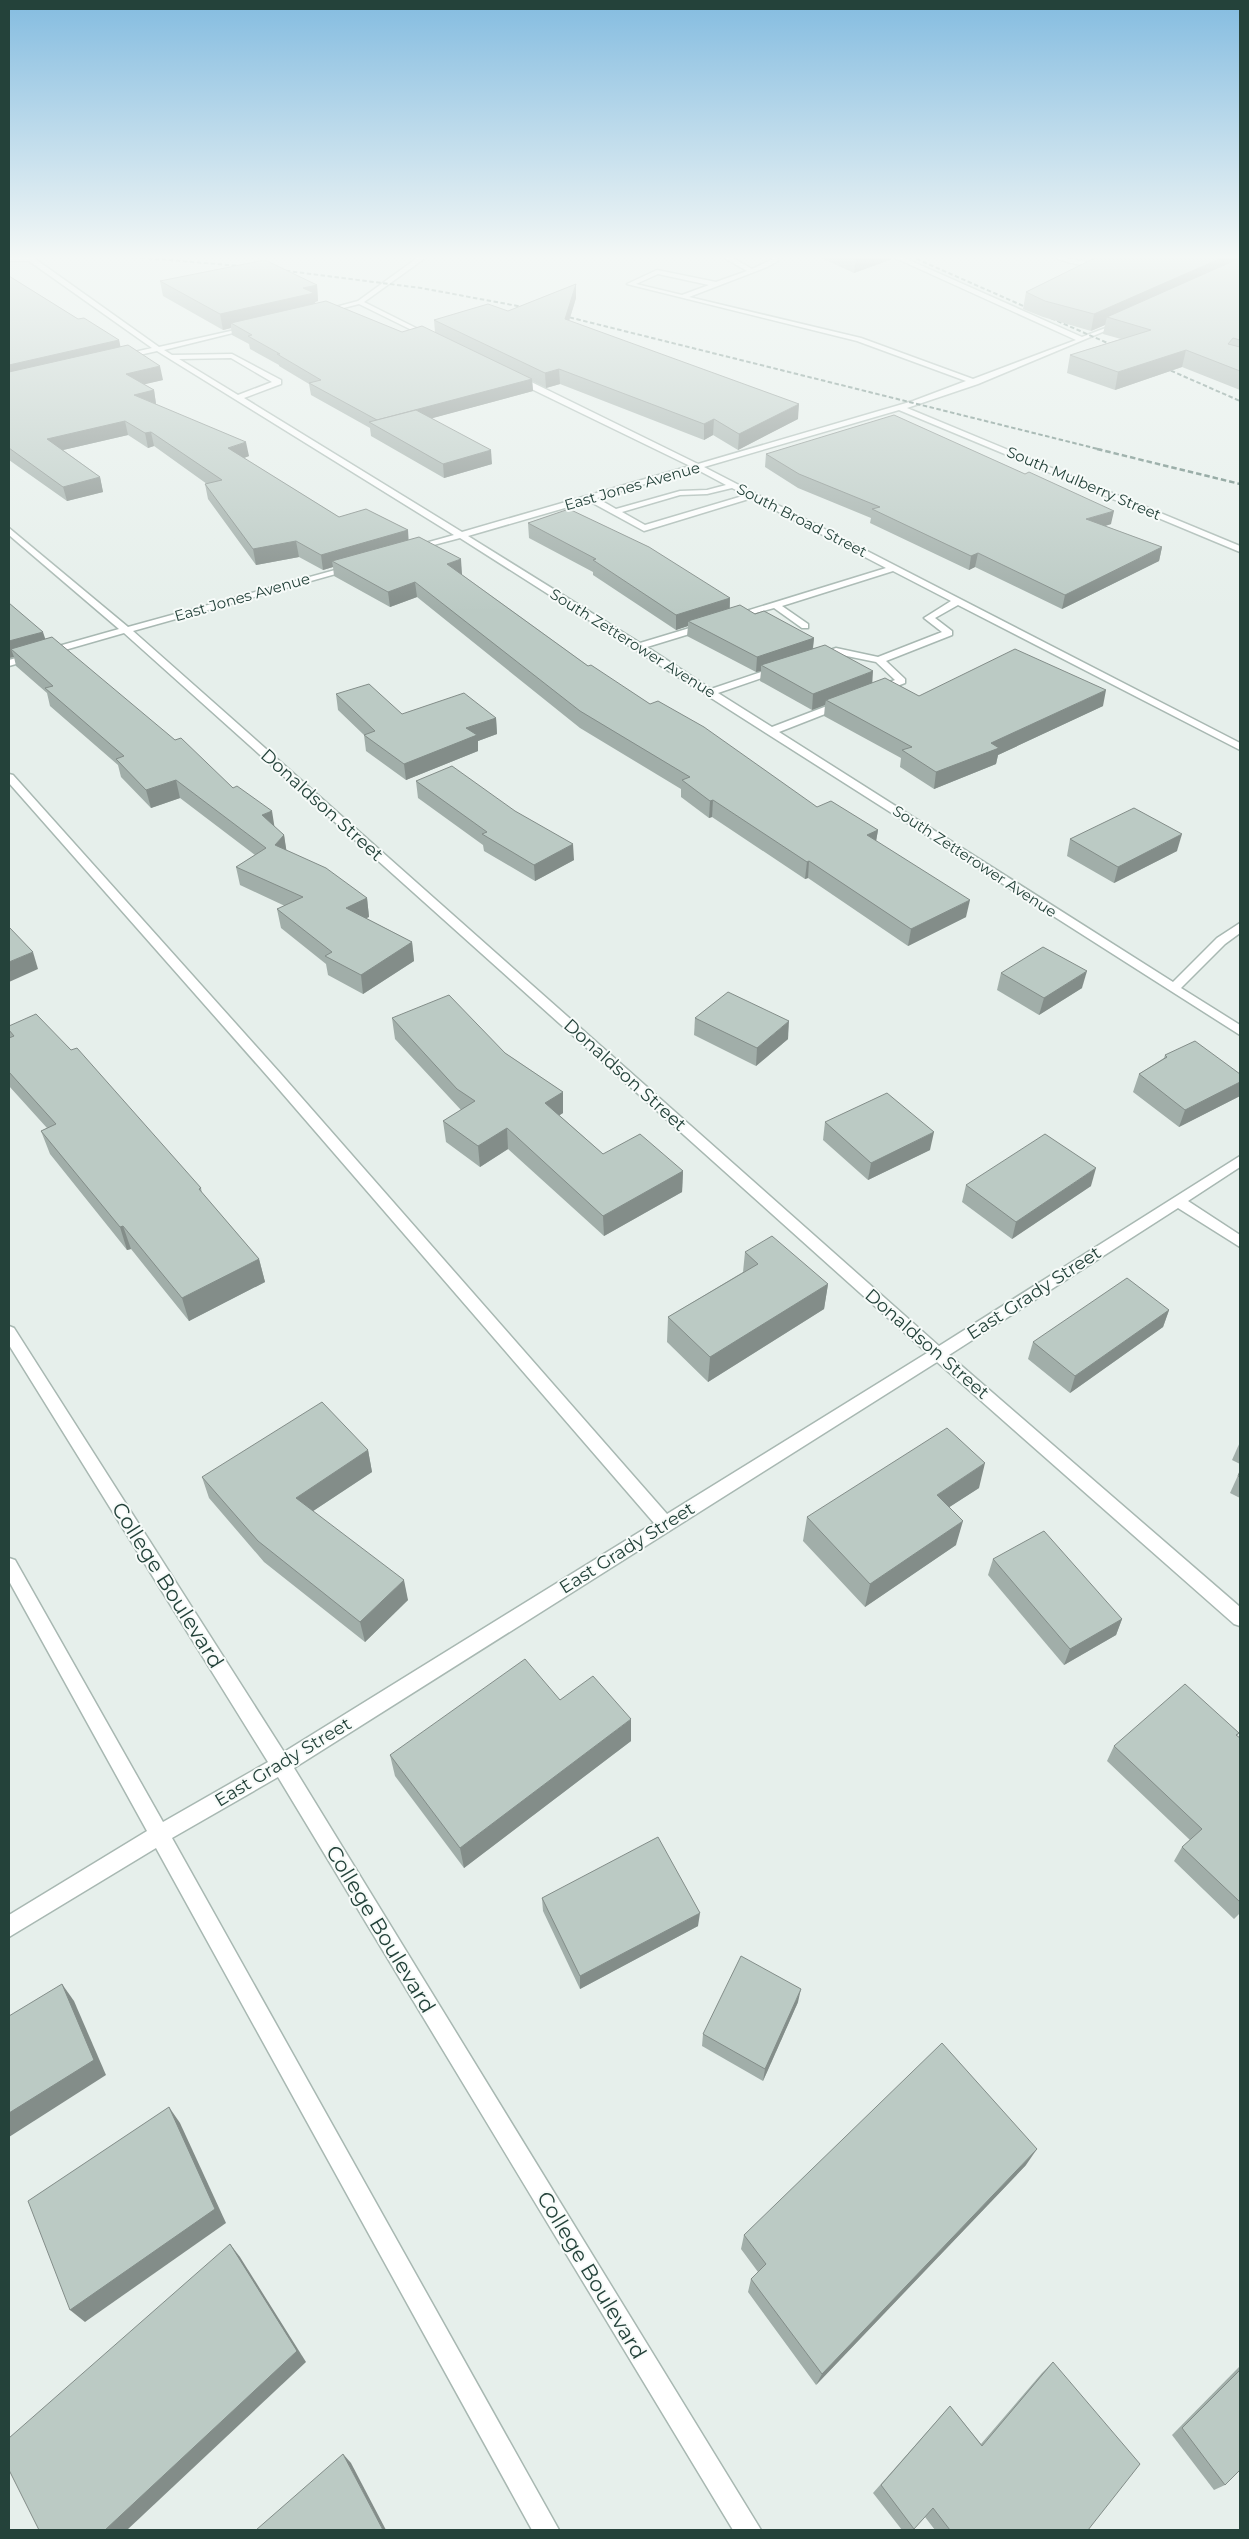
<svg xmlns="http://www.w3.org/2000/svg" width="1249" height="2539" font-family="Montserrat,sans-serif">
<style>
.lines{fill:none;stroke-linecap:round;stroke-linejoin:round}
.minor-casing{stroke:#a8b8b2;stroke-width:3}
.minor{fill:#fff;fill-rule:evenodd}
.rail-far1{stroke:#5f7d75;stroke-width:2;stroke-dasharray:4.5 2.5;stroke-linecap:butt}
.rail{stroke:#5f7d75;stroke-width:2.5;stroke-dasharray:5.5 3;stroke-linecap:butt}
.wall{fill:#a1aea9}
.shaded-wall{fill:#838d89}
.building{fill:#bbcac4;stroke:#838d89}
.labels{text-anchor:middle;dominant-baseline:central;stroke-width:4;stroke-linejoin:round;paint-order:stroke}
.far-street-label{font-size:15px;fill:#24423a;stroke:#f7fbf9}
.street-label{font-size:18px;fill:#24423a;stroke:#f7fbf9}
.near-street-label{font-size:21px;fill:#24423a;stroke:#f7fbf9}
</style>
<rect width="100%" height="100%" fill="#e6efeb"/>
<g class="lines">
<defs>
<g id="minor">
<path d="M31 256 159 347 253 326V328L164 350 172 355 232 354 281 380V384L244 398 462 532 690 466 511 379V375H517L698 464 913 401 966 381 857 341 627 284 657 270 716 282 747 271 721 256H729L752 269 773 259 771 256H777L778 261 767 267 689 297 861 338 973 379 1076 340 891 256H900L1082 337 1124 321V323L978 384 907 408 1240 546V552L899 410 704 467 1240 743V750L958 605 935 618 952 631V635L886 661 905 679V683L881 692H873V688L895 680 876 662 837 654 815 659V655L836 648 878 657 942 632 924 618 951 601 893 571 782 606 808 624V628H802L774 608 730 620V616L886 568 752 498 644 531 589 501 468 536 640 643 703 624H709V628L647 647 711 689 776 667H782V671L718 693 772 727 840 701H848V705L779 732 1173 982 1217 938 1240 923V933L1225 944 1181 988 1240 1025V1035L460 538 411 551V547L454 535 157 351 117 360V356L152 348 29 261H9V257ZM658 274 709 285 682 295 636 284ZM231 358 272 382 238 395 179 359ZM696 469 726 485 707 490 680 491 616 509 597 498ZM732 488 746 495 645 525 622 512 680 495 707 494Z"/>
<path d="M420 256H428L364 302 432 336V338H428L359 304 320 314 317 312 358 301Z"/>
<path d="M1052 256 1088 262 1124 256C1102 269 1074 267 1052 256Z"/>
<path d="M9 528 128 627 357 564V568L133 631 939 1346 1240 1156V1167L1188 1201 1240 1235V1247L1178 1208 949 1355 1240 1607V1626L1234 1624 937 1362 294 1768 761 2530H733L278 1777 172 1838 559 2530H532L156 1848 9 1937V1915L147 1831 9 1581V1558L15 1560 163 1822 268 1762 9 1345V1326L14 1328 284 1752 654 1523 270 1079 9 783V774L13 775 280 1073 667 1514 927 1353 124 633 9 666V660L119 629 9 535Z"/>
</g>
</defs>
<use href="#minor" class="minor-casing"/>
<use href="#minor" class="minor"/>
<g class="rail-far1">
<path d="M120 256 253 267"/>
<path d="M910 256 1121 349"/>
<path d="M272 269 421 288 534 309"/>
<path d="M556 314 1102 450"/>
<path d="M1158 365 1240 401"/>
</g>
<path class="rail" d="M1097 449 1240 484"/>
</g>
<g class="wall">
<path d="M817 256H893L892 259 854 273Z"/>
<path d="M1092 256H1240V390L1182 367 1115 390 1067 373 1070 355 1121 339 1103 334 1105 325 1091 331 1043 317 1023 309 1026 292 1097 258Z"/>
<path d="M9 276 78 319 119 340 120 347 163 380 144 384 154 390 156 404 249 456 244 458 339 517 408 530V540L462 574H461L588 666 817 807 878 830 876 841 966 917 908 946 808 878 805 879 712 817 709 818 681 797V789L580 728 417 597 390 607 334 576 333 567 323 570 299 557 256 565 208 499 205 484H207L154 446 148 448 128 435 63 450 100 477 103 492 67 501 9 460Z"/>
<path d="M160 281 317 285 318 301 315 302 316 304 402 332H435L434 320 508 311 576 284V298L569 321 798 419 738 450 713 435 704 440 560 384 546 388 532 381 533 391 432 418 492 464 444 478 371 436 370 428 311 395 309 384 279 366V365L250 349 249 344 232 335 231 328 223 330 163 296Z"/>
<path d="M766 454 1111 524 1105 526 1162 547 1159 561 1062 609 975 567 969 570 870 523 871 518 798 488 765 467Z"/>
<path d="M528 523 730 598V608L755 614 814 638 813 649 872 683 919 696 1103 706 998 755 996 764 934 789 900 767 901 758 824 716 825 705 812 710 760 681 761 671 756 672 687 636 688 626 676 630 593 575V572L529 538Z"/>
<path d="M9 603 45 639 274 827 284 835 286 850 367 898 369 917 366 918 412 942 414 961 363 994 328 975 326 964 281 928 277 909 285 906 240 885 236 867 255 855 180 798 151 808 121 777 118 765 50 706 47 693 16 666 14 657 9 658Z"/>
<path d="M336 694 402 714 496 718 497 734 478 741V751L406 780 366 751 364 735 338 710Z"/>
<path d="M416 781 574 860 535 881 484 851 483 845 418 798Z"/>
<path d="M1070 839 1177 851 1114 883 1067 856Z"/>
<path d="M1001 973 1082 988 1039 1015 997 990Z"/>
<path d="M392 1018 505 1053 563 1092V1113L559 1115 603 1154 683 1171 682 1192 604 1236 508 1149 480 1167 446 1142 443 1121 461 1110 395 1039Z"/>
<path d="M695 1018 788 1039 756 1066 694 1035Z"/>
<path d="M9 1026 201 1188 202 1193 259 1259 265 1282 189 1321 131 1249 127 1250 50 1154 41 1131 47 1128 9 1086V1038H10L9 1034Z"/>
<path d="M1165 1055 1240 1074V1096L1179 1127 1133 1092 1139 1074 1164 1058Z"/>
<path d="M825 1122 930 1150 868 1180 823 1140Z"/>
<path d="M966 1185 1091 1186 1012 1239 962 1202Z"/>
<path d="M745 1252 828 1284 824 1309 708 1382 667 1342 668 1317 743 1272Z"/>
<path d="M1169 1310 1163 1327 1070 1393 1028 1359 1033 1342Z"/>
<path d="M1240 1442V1464L1232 1460Z"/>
<path d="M368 1450 372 1472 313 1511 408 1600 365 1642 264 1562 209 1498 202 1477Z"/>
<path d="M1240 1471V1498L1230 1493Z"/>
<path d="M979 1488 949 1507 956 1545 865 1607 803 1541 807 1517Z"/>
<path d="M993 1559 1122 1619 1116 1635 1064 1665 988 1575Z"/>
<path d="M560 1700 631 1741 464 1868 395 1776 390 1755Z"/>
<path d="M1239 1733 1237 1736 1240 1738V1913L1234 1919 1174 1861 1182 1847 1190 1840 1107 1761 1114 1746Z"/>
<path d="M542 1898 698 1926 580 1989 543 1911Z"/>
<path d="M798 2002 763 2081 702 2046 703 2034Z"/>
<path d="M1026 2165 816 2385 748 2292 751 2279 758 2272 741 2249 744 2235Z"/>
<path d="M1053 2362 1088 2530H935L925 2517 913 2530H902L873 2493 950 2406 981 2444 1042 2373Z"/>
<path d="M1240 2366V2470L1225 2485 1214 2490 1172 2435Z"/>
</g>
<g class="shaded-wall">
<path d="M857 256H893L892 259 854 273 856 257Z"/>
<path d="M1226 256H1240V264L1107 317 1105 325 1091 331 1094 314Z"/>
<path d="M576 284V298L565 334V319Z"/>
<path d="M317 285 318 301 315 302 316 309 231 323V328L223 330 220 314 303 288Z"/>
<path d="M119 340 122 353 9 379V365Z"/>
<path d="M1186 350 1182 367 1115 390 1118 372Z"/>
<path d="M160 366 163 380 129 388 126 374Z"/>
<path d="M559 369 560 384 546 388 545 373Z"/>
<path d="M532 379 533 391 385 431 377 420Z"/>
<path d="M154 390 156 404 134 395Z"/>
<path d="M799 404 798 419 738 450 739 434Z"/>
<path d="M714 419 713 435 704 440V424Z"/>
<path d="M125 421 128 435 50 453 47 439Z"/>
<path d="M151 432 154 446 148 448 145 433Z"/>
<path d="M246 442 249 456 231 463 228 448Z"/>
<path d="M491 450 492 464 444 478 443 464Z"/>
<path d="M100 477 103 492 67 501 63 487Z"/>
<path d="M1114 511 1111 524 1084 533 1086 519Z"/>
<path d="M408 530 409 546 332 561 333 567 323 570 321 555Z"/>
<path d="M296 541 299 557 256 565 253 549Z"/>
<path d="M1162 547 1159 561 1062 609 1065 595Z"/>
<path d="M978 553 975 567 969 570 971 556Z"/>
<path d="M461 559 462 574 448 579 447 564Z"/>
<path d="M415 582 417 597 390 607 388 592Z"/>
<path d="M730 598 729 614 688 621V626L676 630V615Z"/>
<path d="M43 632 48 647 11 649 14 657 9 658V641Z"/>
<path d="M814 638 812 654 761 665V671L756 672 757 657Z"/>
<path d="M873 671 872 687 826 700 825 705 812 710 813 694Z"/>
<path d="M1106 690 1103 706 998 755 996 764 934 789 936 772 991 743Z"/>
<path d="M496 718 497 734 478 741V751L406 780 404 764 466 728Z"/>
<path d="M176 780 180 798 151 808 146 790Z"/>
<path d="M713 800 712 817 709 818 710 801Z"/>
<path d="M272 811 275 830 262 815Z"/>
<path d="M878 830 875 847 867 835Z"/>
<path d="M1182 834 1177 851 1114 883 1118 867Z"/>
<path d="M284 835 287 854 275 845Z"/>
<path d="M573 844 574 860 535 881 534 865Z"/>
<path d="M809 861 808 878 805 879 807 862Z"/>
<path d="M367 898 369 917 348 926 346 908Z"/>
<path d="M970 900 966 917 908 946 911 929Z"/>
<path d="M412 942 414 961 363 994 361 975Z"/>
<path d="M33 952 38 969 9 982V962Z"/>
<path d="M1087 971 1082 988 1039 1015 1044 998Z"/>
<path d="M789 1021 788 1039 756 1066 757 1048Z"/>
<path d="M1240 1082V1096L1179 1127 1185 1110Z"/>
<path d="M563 1092V1113L546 1124 545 1103Z"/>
<path d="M507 1128 508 1149 480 1167 478 1146Z"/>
<path d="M934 1132 930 1150 868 1180 871 1163Z"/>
<path d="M1096 1168 1091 1186 1012 1239 1016 1222Z"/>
<path d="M683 1171 682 1192 604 1236 603 1216Z"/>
<path d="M123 1226 131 1249 127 1250 120 1227Z"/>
<path d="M259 1259 265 1282 189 1321 182 1298Z"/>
<path d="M828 1284 824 1309 708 1382 710 1357Z"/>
<path d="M1169 1310 1163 1327 1070 1393 1075 1376Z"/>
<path d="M368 1450 372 1472 301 1519 296 1498Z"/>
<path d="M985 1463 979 1488 931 1519 937 1495Z"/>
<path d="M963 1521 956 1545 865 1607 870 1584Z"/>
<path d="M404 1580 408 1600 365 1642 360 1622Z"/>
<path d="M1122 1619 1116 1635 1064 1665 1070 1649Z"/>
<path d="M631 1719V1741L464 1868 460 1848Z"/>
<path d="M700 1913 698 1926 580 1989V1976Z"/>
<path d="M62 1984 74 2001 106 2075 9 2137V2113Z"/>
<path d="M801 1989 798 2002 763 2081 765 2069Z"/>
<path d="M169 2107 180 2123 226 2223 85 2322 70 2310Z"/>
<path d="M1037 2149 1026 2165 816 2385 822 2374Z"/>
<path d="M230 2244 240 2257 306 2362 127 2530H105Z"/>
<path d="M343 2454 351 2463 386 2530H383Z"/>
</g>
<g class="building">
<path d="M1099 256H1226L1094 314 1045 301 1026 292Z"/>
<path d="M1240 258V340L1233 338 1228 344 1240 347V371L1186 350 1118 372 1070 355 1151 330 1107 317Z"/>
<path d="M265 260 317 285 303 288 314 293 220 314 160 281Z"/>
<path d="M9 276 78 319 84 318 119 340 9 365Z"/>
<path d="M576 284 565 319 799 404 739 434 714 419 704 424 559 369 545 373 434 320 488 304 508 311Z"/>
<path d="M326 301 402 332 422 326 532 379 377 420 309 383 321 380 277 354H280L248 336 252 335 231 323Z"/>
<path d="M128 345 160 366 126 374 154 390 134 395 246 442 228 448 339 517 366 509 408 530 321 555 296 541 253 549 205 484 222 480 151 432 145 433 125 421 47 439 100 477 63 487 9 448V372Z"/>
<path d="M416 410 491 450 443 464 369 422Z"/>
<path d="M894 415 1025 474 1029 472 1114 511 1086 519 1162 547 1065 595 978 553 971 556 872 509 880 507 799 474 766 454Z"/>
<path d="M569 509 649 547 730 598 676 615 593 560 596 559 528 523Z"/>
<path d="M419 537 461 559 447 564 588 666 591 665 650 704 658 701 704 727 817 807 831 801 878 830 867 835 970 900 911 929 809 861 807 862 713 800 710 801 682 780 690 777 580 711 415 582 388 592 332 561Z"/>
<path d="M9 603 43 632 9 641Z"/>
<path d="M740 605 755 614 764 611 814 638 757 657 688 621Z"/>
<path d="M52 637 175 740 181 738 233 788 237 786 272 811 262 815 284 835 275 845 326 868 367 898 346 908 412 942 361 975 325 956 332 952 277 909 303 897 236 867 266 848 176 780 146 790 116 759 124 756 45 688 53 686 11 649Z"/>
<path d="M825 645 873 671 813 694 761 665Z"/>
<path d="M1015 649 1106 690 991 743 999 748 936 772 902 750 912 747 826 700 885 678 919 696Z"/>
<path d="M369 684 402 714 464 693 496 718 466 728 477 735 404 764 364 735 375 731 336 694Z"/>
<path d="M452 766 515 811 573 844 534 865 482 834 487 832 416 781Z"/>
<path d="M1134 808 1182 834 1118 867 1070 839Z"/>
<path d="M9 927 33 952 9 962Z"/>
<path d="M1043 947 1087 971 1044 998 1001 973Z"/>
<path d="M728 992 789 1021 757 1048 695 1018Z"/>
<path d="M449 995 505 1053 563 1092 545 1103 603 1154 640 1134 683 1171 603 1216 507 1128 478 1146 443 1121 475 1101 457 1089 392 1018Z"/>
<path d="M36 1014 71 1050 77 1048 201 1188 199 1189 259 1259 182 1298 123 1226 120 1227 41 1131 56 1124 9 1072V1038L14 1036 9 1030V1026Z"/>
<path d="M1195 1041 1240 1074V1082L1185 1110 1139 1074 1167 1057 1165 1055Z"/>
<path d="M887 1093 934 1132 871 1163 825 1122Z"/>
<path d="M1045 1134 1096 1168 1016 1222 966 1185Z"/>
<path d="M772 1236 828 1284 710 1357 668 1317 758 1264 745 1252Z"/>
<path d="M1127 1278 1169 1310 1075 1376 1033 1342Z"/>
<path d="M322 1402 368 1450 296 1498 404 1580 360 1622 258 1541 202 1477Z"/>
<path d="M947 1428 985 1463 937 1495 963 1521 870 1584 807 1517Z"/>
<path d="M1240 1471V1478L1238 1476Z"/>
<path d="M1044 1531 1122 1619 1070 1649 993 1559Z"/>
<path d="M525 1659 560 1700 593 1676 631 1719 460 1848 390 1755Z"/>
<path d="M1185 1684 1239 1733 1236 1735 1240 1738V1902L1182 1847 1202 1829 1114 1746Z"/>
<path d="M658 1837 700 1913 580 1976 542 1898Z"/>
<path d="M741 1956 801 1989 765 2069 703 2034Z"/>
<path d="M62 1984 94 2060 9 2113V2016Z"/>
<path d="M942 2043 1037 2149 822 2374 751 2279 766 2264 744 2235Z"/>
<path d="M169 2107 215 2209 70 2310 28 2201Z"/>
<path d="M230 2244 297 2351 105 2530H39L9 2470V2438Z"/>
<path d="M1053 2362 1140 2464 1088 2530H950L933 2508 914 2529 881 2485 950 2406 982 2446Z"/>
<path d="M1240 2370V2470L1225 2485 1182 2428Z"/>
<path d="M343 2454 383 2530H256Z"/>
</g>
<linearGradient id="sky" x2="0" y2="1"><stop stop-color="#84bce0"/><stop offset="0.42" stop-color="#f4f8f6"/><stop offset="1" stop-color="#f4f8f6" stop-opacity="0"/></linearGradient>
<rect width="1249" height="612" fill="url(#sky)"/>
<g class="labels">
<g class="far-street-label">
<text transform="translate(1084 483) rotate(23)">South Mulberry Street</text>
<text transform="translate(632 486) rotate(-16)">East Jones Avenue</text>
<text transform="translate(802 520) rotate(27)">South Broad Street</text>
<text transform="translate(242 597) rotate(-16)">East Jones Avenue</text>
<text transform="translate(633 643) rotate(32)">South Zetterower Avenue</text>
<text transform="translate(975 861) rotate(33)">South Zetterower Avenue</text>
</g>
<g class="street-label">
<text transform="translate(322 805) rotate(42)">Donaldson Street</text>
<text transform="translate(625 1075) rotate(42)">Donaldson Street</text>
<text transform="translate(1034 1293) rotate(-33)">East Grady Street</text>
<text transform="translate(927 1344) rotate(41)">Donaldson Street</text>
<text transform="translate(627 1548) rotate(-32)">East Grady Street</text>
<text transform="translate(283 1762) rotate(-31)">East Grady Street</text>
</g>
<g class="near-street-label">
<text transform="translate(168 1585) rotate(58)">College Boulevard</text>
<text transform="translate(381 1929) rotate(59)">College Boulevard</text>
<text transform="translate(592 2275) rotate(59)">College Boulevard</text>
</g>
</g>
<rect width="1249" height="2539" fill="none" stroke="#24423a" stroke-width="20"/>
</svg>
